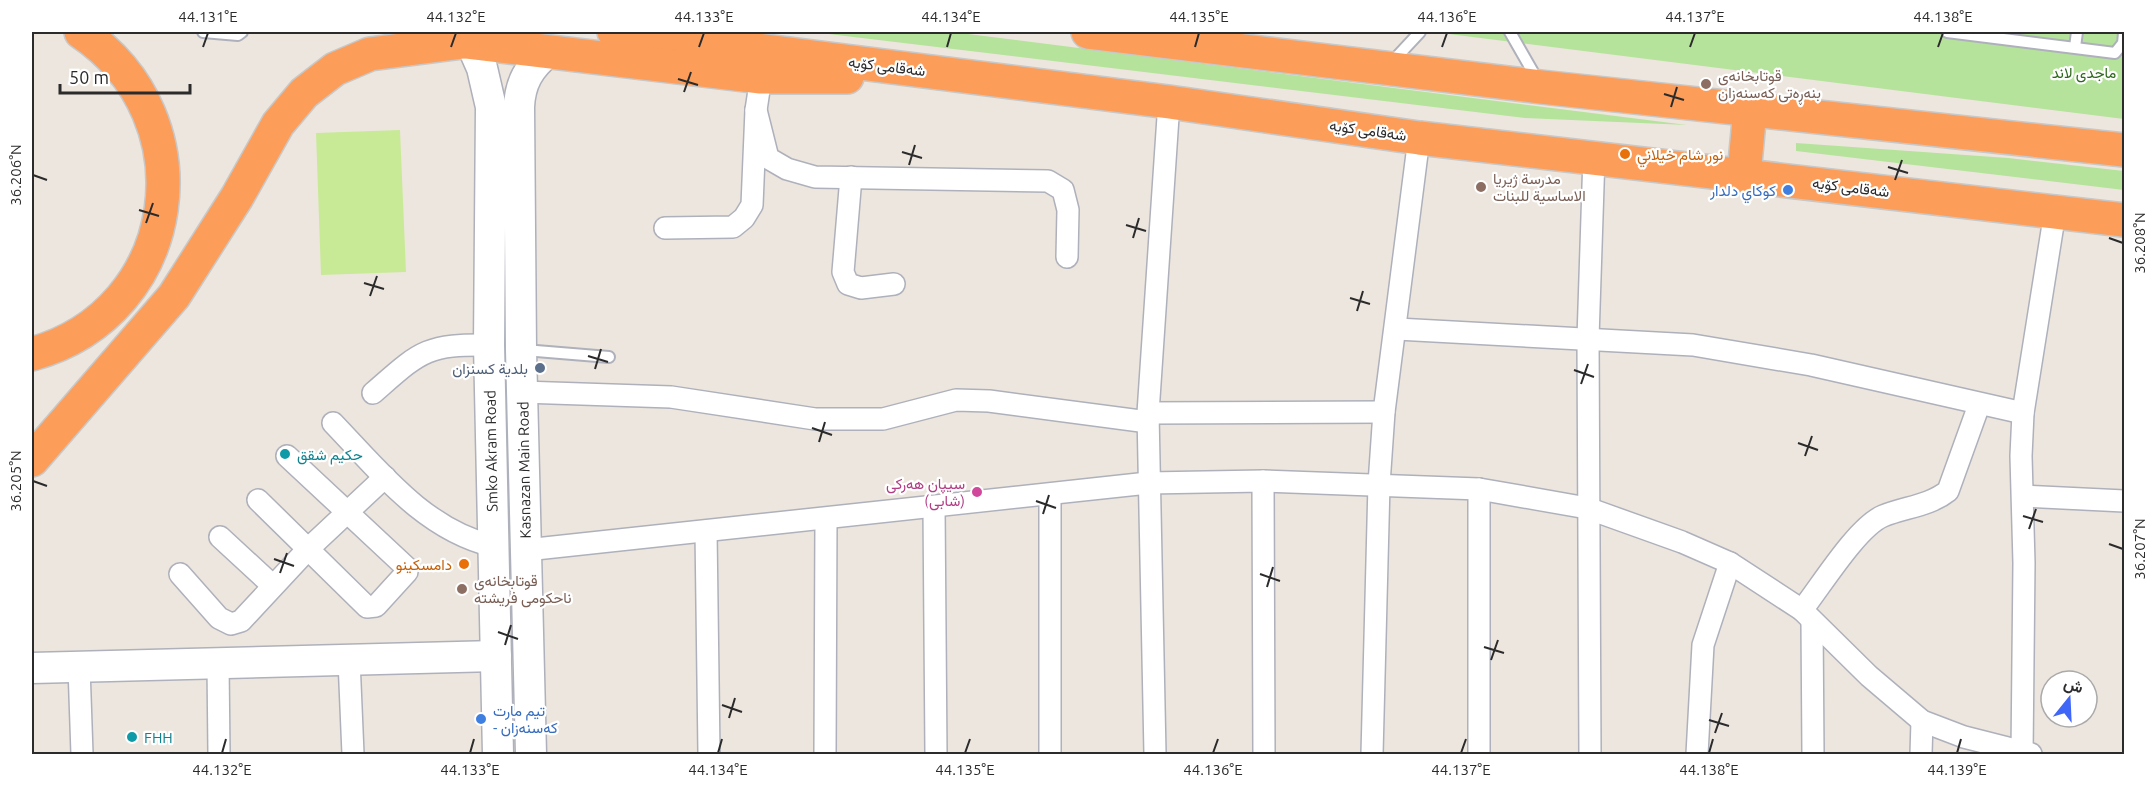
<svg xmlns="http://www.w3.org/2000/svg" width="2156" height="786" font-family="Ubuntu,Vazirmatn,sans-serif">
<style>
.park{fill:#b5e39b}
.pitch{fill:#c8ea97}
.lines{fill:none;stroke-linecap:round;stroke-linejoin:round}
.lane-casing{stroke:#aeb1bb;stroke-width:14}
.street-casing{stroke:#aeb1bb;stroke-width:24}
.secondary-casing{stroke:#aeb1bb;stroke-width:33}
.highway-casing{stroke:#c8c8c8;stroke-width:36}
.lane{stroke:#fff;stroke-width:10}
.street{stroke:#fff;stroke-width:21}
.secondary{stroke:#fff;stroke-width:30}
.highway{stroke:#fc9d5a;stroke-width:33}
.ticks{fill:none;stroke:#2b2b2b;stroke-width:2}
.education-dot{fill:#8d6e63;stroke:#fff;stroke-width:2}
.food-dot{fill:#e8710a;stroke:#fff;stroke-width:2}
.shop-dot{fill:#3f7fe0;stroke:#fff;stroke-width:2}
.service-dot{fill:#5c6f8a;stroke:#fff;stroke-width:2}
.culture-dot{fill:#0f9aa8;stroke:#fff;stroke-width:2}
.hotel-dot{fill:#d1479c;stroke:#fff;stroke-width:2}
.labels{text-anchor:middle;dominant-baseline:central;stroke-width:4.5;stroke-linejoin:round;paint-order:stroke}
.street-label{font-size:15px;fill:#2b2b2b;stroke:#fff}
.park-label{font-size:15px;fill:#2d681b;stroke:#fff}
.education-label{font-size:15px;fill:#785e54;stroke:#fff;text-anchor:start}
.food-label{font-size:15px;fill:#c56008;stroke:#fff;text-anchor:start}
.shop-label{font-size:15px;fill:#366cbe;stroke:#fff;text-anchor:end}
.service-label{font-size:15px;fill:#4e5e75;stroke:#fff;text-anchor:end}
.culture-label{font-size:15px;fill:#0d838f;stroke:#fff;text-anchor:start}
.hotel-label{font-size:15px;fill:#b23c85;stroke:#fff;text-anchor:end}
.neatline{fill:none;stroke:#2b2b2b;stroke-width:2}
.ticks-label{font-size:15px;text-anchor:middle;fill:#2b2b2b}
</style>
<rect width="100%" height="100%" fill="#ede6de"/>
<g class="park">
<path d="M812 32H952L1687 125 1525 118Z"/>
<path d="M1433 32H2124V119Z"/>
<path d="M1796 143 2008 158 2124 171V190L1796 151Z"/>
</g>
<path class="pitch" d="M400 130 406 272 321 275 316 133Z"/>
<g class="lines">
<defs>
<g id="lane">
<path d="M203 32 238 35 242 32"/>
<path d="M1510 32 1538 81"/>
<path d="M1947 32 2115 53 2123 43 2124 33"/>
<path d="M2075 47 2077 32"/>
<path d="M1392 62 1420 32"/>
<path d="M524 350 609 357"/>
</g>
<g id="street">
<path d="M756 110 768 158 787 169 815 177 1048 181 1063 190 1068 210 1067 257"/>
<path d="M851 177 843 272 848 284 861 288 894 284"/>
<path d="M665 228 733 227 744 218 752 205 756 110 761 77"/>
<path d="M1397 329 1693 345 1811 365 2023 413"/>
<path d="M522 392 671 397 815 419H883L956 400 989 401 1148 422"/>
<path d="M373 393C420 352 425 344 489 345"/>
<path d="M1148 413 1384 412"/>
<path d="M333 423C380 472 425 530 493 546"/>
<path d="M1263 481 1264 754"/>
<path d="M1479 489V754"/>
<path d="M2023 496 2124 501"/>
<path d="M258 500 367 607 376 606 407 572V568L287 456"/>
<path d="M934 508 936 754"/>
<path d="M706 531 709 754"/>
<path d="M220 537 272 585"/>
<path d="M526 550 1148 483 1263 481 1479 489 1587 508 1682 542 1730 563 1802 610 1869 676 1922 721 1964 737 2031 754"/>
<path d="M180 574 219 618 231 624 241 621 308 549 385 477"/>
<path d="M1802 610C1821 586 1857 527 1883 516 1905 507 1929 506 1948 491L1979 405"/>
<path d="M1812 621 1813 754"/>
<path d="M349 660 353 754"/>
<path d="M218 664 219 754"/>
<path d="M79 667 82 754"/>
<path d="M825 754 826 519"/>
<path d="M1050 754V495"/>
<path d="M1155 754 1148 413 1169 102"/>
<path d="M1372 754 1379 484 1384 412 1419 138"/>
<path d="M1590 754 1588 338 1594 156"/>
<path d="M1697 754 1703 645 1730 563"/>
<path d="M1921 754 1922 721"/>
<path d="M2022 754 2024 563 2021 456 2023 413 2055 212"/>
</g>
<g id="secondary">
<path d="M471 43 482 68 491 107 489 345 498 754"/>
<path d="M32 668 496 656"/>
<path d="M531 754 521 350 519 107C520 83 529 67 548 52"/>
</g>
<g id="highway">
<path d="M614 32 1169 102 1419 138 2124 220"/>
<path d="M1088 32 1541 87 2124 150"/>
<path d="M442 39 761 77H847"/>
<path d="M1744 174 1750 110"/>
<path d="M32 354C183 312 209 118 81 32"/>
<path d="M32 460 174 296 237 197 278 124 304 93 335 69 370 54 463 42"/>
</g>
</defs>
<use href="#lane" class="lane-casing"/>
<use href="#street" class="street-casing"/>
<use href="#secondary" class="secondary-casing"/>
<use href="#highway" class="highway-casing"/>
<use href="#lane" class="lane"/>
<use href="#street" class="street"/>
<use href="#secondary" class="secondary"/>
<use href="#highway" class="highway"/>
</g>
<path class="ticks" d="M203 47 208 33M451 47 456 33M699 47 704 33M947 47 951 33M1195 47 1199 33M1442 47 1447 33M1690 47 1695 33M1938 47 1943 33M678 79 698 85M684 92 691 72M1664 94 1684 100M1671 107 1677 87M902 152 922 158M909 165 915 145M1888 167 1908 173M33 175 47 180M1895 180 1902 160M139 210 159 216M146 223 153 203M1126 225 1146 231M1133 238 1139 218M2109 238 2123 243M364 283 384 289M370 296 377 276M1350 298 1370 304M1357 311 1363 291M588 356 608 362M595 369 601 349M1574 370 1594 377M1581 384 1588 364M812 428 832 435M819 442 825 422M1798 443 1818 450M1805 456 1812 436M33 481 47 486M1036 501 1056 508M1043 514 1049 495M2023 516 2043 522M2029 529 2036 509M2109 544 2123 549M274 559 294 566M280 573 287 553M1260 574 1280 581M1267 587 1273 567M498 632 518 639M505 645 511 625M1484 647 1504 653M1491 660 1498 640M722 705 742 712M729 718 735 698M1709 720 1729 726M1715 733 1722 713M222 753 226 739M470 753 474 739M718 753 722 739M965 753 970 739M1213 753 1218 739M1461 753 1466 739M1709 753 1713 739M1957 753 1961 739"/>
<g class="education-dot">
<circle cx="1706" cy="84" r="6"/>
<circle cx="1481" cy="187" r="6"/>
<circle cx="462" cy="589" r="6"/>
</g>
<g class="food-dot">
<circle cx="1625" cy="154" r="6"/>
<circle cx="464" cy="564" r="6"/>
</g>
<g class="shop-dot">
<circle cx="1788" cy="190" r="6"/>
<circle cx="481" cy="719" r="6"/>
</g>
<circle class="service-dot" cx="540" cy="368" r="6"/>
<g class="culture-dot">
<circle cx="285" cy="454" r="6"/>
<circle cx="132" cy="737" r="6"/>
</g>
<circle class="hotel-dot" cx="977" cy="492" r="6"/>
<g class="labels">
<g class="street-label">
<text transform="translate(887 66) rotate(7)">شەقامی کۆیە</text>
<text transform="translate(1368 130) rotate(8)">شەقامی کۆیە</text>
<text transform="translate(1851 187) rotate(7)">شەقامی کۆیە</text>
<text transform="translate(491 451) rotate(-91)">Smko Akram Road</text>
<text transform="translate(524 470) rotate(-91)">Kasnazan Main Road</text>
</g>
<g class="park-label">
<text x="2084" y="72">ماجدی لاند</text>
</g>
<g class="education-label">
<text x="1718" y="75">قوتابخانەی<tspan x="1718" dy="17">بنەڕەتی کەسنەزان</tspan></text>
<text x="1493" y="178">مدرسة ژيريا<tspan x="1493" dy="17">الاساسية للبنات</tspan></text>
<text x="474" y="580">قوتابخانەی<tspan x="474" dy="17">ناحکومی فریشتە</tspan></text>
</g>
<g class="food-label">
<text x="1637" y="154">نور شام خيلاني</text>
<text x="452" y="564" text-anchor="end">دامسكينو</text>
</g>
<g class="shop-label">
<text x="1776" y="190">كوكاي دلدار</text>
<text x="493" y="710" text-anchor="start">تیم مارت<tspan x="493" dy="17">- کەسنەزان</tspan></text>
</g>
<g class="service-label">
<text x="528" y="368">بلدية كسنزان</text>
</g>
<g class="culture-label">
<text x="297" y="454">حكيم شقق</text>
<text x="144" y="737">FHH</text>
</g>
<g class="hotel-label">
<text x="965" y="483">سیپان هەرکی<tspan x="965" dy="17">(شابی)</tspan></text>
</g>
</g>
<rect width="2156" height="786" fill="none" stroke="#ffffff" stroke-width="66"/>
<g transform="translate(2069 699) rotate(18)"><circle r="28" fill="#ffffff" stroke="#aaaaaa" stroke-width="1.5"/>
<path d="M0-4.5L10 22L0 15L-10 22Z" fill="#4066f7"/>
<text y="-9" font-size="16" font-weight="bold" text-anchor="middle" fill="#2b2b2b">ش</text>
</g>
<path d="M60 84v9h130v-9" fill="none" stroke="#2b2b2b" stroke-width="3"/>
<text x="69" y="84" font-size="18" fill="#2b2b2b" stroke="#ffffff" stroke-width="4.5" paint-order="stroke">50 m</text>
<rect x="33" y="33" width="2090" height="720" class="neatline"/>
<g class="ticks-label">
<text x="208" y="22">44.131°E</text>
<text x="456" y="22">44.132°E</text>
<text x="704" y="22">44.133°E</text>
<text x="951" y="22">44.134°E</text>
<text x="1199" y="22">44.135°E</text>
<text x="1447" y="22">44.136°E</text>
<text x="1695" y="22">44.137°E</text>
<text x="1943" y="22">44.138°E</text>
<text transform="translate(16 175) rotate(-90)" y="5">36.206°N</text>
<text transform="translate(2140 243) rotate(-90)" y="5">36.208°N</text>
<text transform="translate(16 481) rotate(-90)" y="5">36.205°N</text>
<text transform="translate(2140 549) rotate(-90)" y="5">36.207°N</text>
<text x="222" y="775">44.132°E</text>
<text x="470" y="775">44.133°E</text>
<text x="718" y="775">44.134°E</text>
<text x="965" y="775">44.135°E</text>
<text x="1213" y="775">44.136°E</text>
<text x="1461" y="775">44.137°E</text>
<text x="1709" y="775">44.138°E</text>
<text x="1957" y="775">44.139°E</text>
</g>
</svg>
